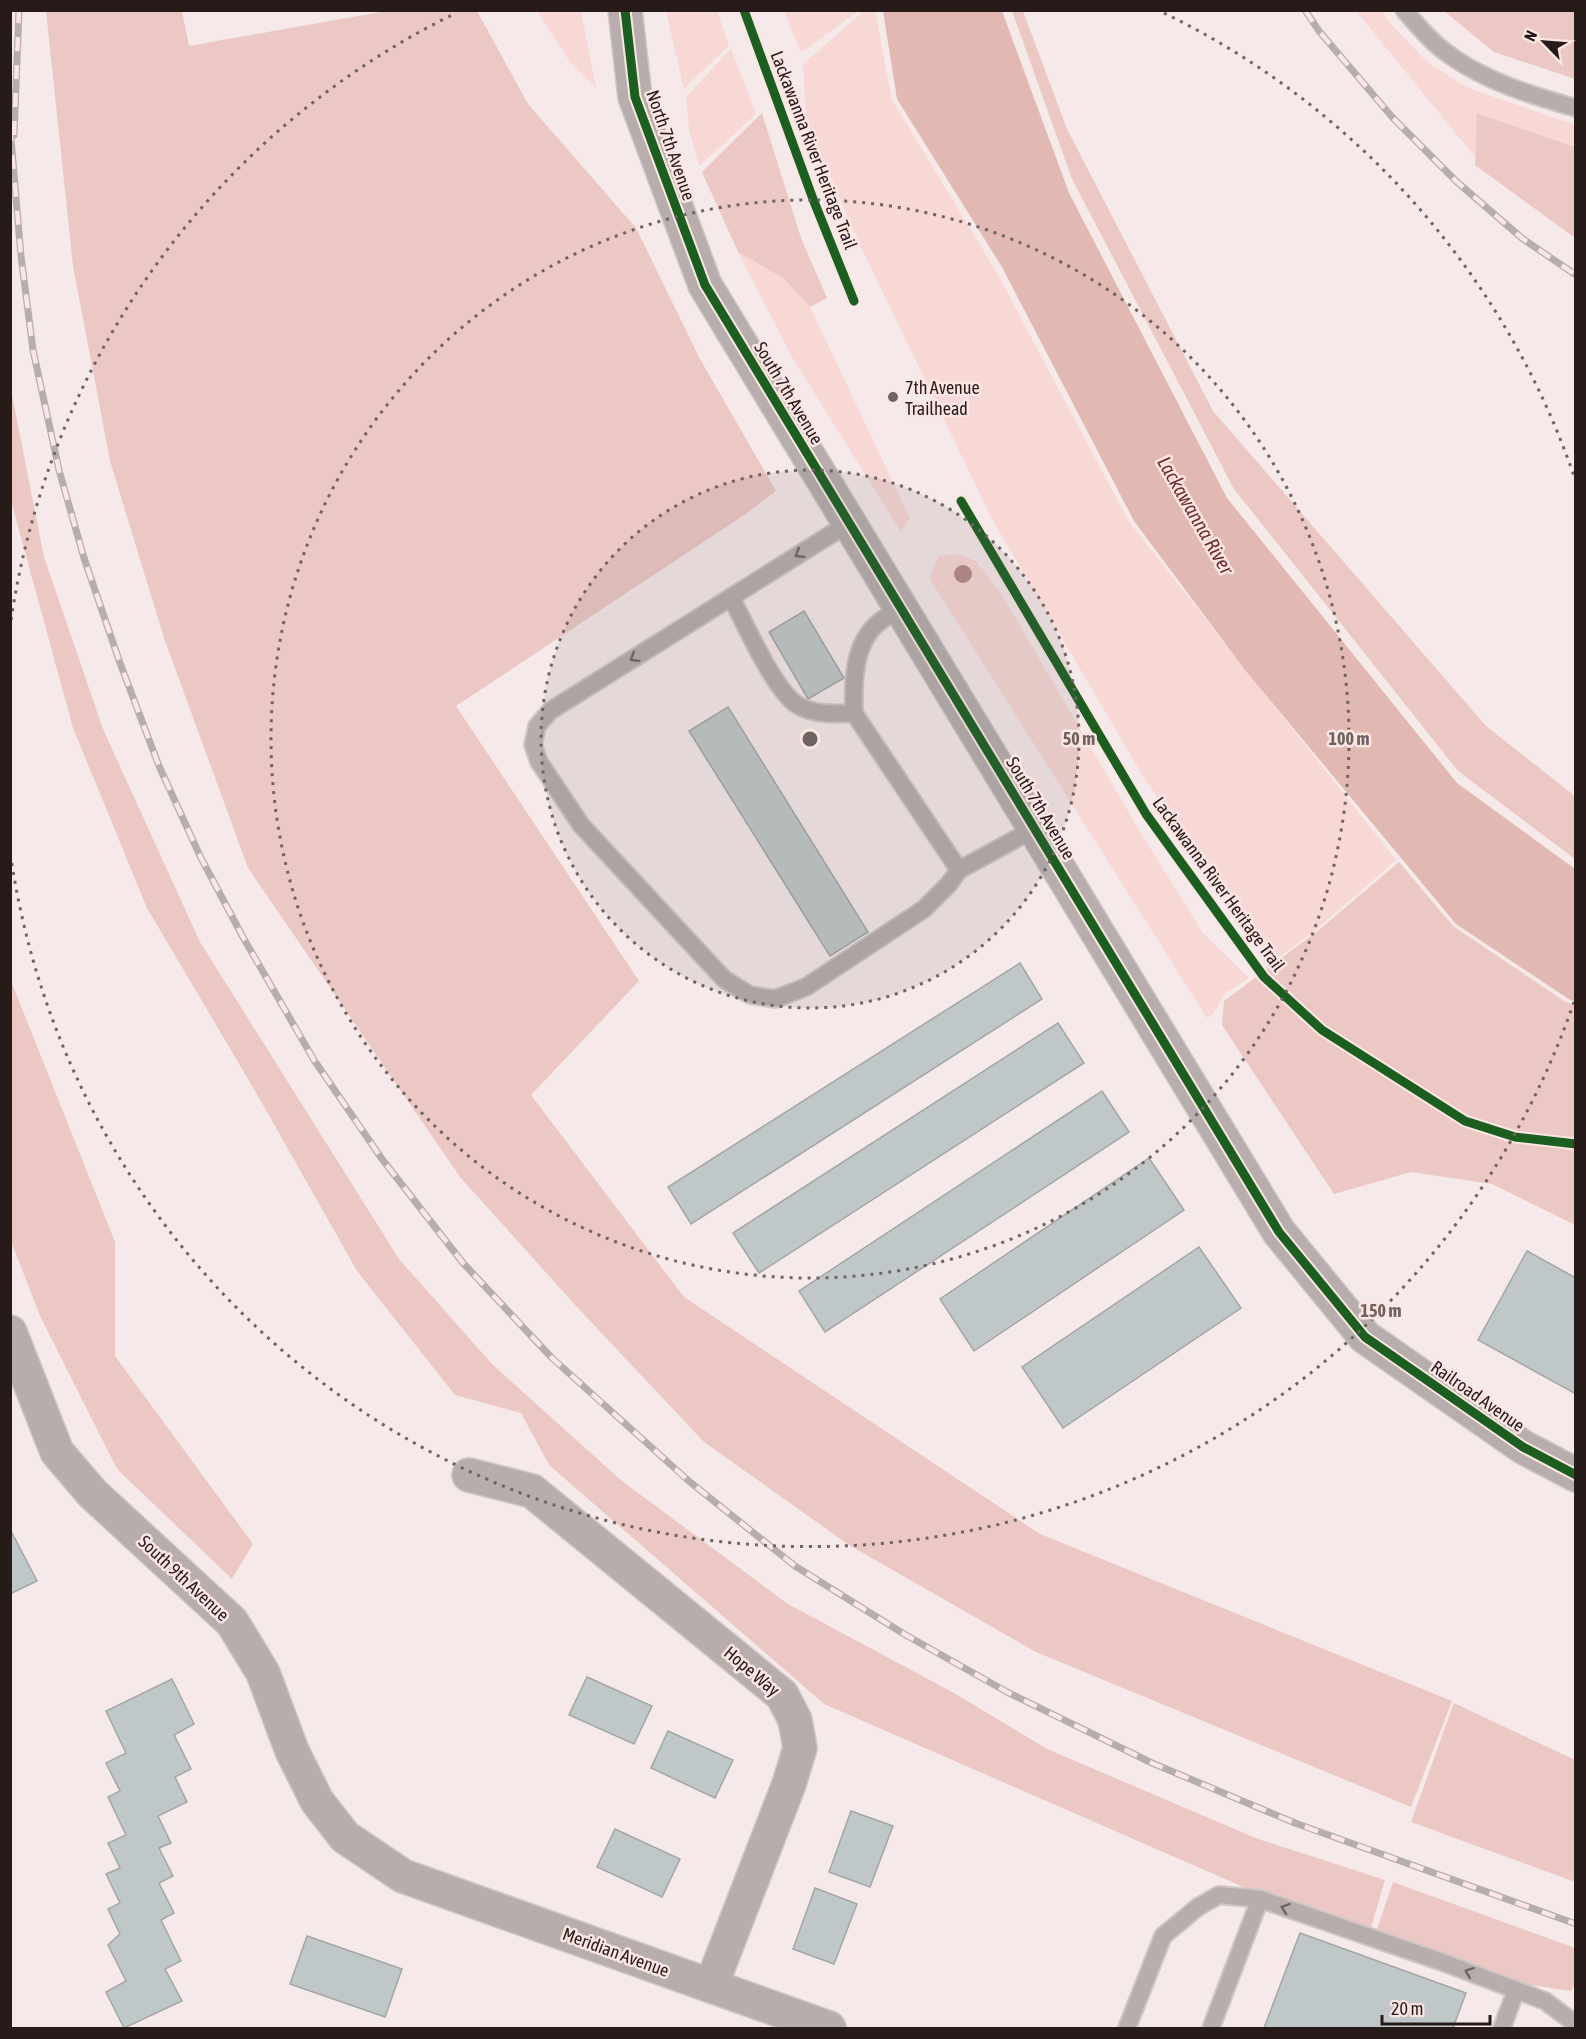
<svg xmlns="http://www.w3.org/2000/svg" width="1586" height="2039" font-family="'Asap Condensed',sans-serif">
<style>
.green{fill:#f7d8d5}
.forest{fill:#ecc8c4}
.water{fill:#e1b8b2}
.building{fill:#c0c7c8;stroke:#a4a6a6;stroke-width:1.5}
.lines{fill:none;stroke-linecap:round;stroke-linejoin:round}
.lane-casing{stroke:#cfc6c5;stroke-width:20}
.street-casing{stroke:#cfc6c5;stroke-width:36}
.lane{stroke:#b6adac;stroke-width:16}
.street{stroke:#b6adac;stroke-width:33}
.rail-casing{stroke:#b6aead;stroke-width:7}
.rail{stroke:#fbe6e3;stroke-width:4.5;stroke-dasharray:14;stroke-linecap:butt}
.cycleway-casing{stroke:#fbe6e3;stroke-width:13}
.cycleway{stroke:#1b5e20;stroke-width:9}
.tree{fill:#b58a87}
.oneway{stroke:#6e6463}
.ring{fill:none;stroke:#6f6362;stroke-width:3;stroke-dasharray:3 6}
.poi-dot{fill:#6f6362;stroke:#fbe6e3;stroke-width:2}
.labels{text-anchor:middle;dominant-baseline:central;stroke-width:5;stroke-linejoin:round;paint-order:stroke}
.street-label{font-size:18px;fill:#271b1a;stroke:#fbe6e3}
.poi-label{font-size:18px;fill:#271b1a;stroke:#fbe6e3;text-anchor:start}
.water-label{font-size:20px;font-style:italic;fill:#712e29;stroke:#fbe6e3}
.centre{fill:#6f6362;stroke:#fbe6e3;stroke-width:3}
.ring-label{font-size:18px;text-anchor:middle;font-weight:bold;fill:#6f6362;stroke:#fbe6e3;stroke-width:5;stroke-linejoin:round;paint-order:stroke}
</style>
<rect width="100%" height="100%" fill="#f5eae9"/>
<g class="green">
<path d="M537 11H581L596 88 570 62Z"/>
<path d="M666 11H717L729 45 684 89Z"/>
<path d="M784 11H858L801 53Z"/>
<path d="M864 11H875L892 100 996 271 1129 522 1396 860 1318 928 1274 961 1244 924 1143 776 993 521 859 243 806 119 803 64Z"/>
<path d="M1356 11H1382L1392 25 1427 62 1468 88 1575 125V147L1478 113 1475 157Z"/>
<path d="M731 49 756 114 699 166 689 130 686 97Z"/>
<path d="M738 252 783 278 810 307 910 518 901 532 792 357Z"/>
<path d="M957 554 976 561 1001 593 1139 830 1203 933 1249 978 1228 992 1227 990 1213 1014 1207 1018 929 578 939 556Z"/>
</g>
<g class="forest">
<path d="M46 11H182L189 46 386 11H477L528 104 636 228 700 359 776 491 747 513 456 706 639 981 531 1095 684 1297 1040 1534 1452 1701 1411 1807 1036 1652 849 1545 704 1442 576 1306 460 1177 248 868 164 638 110 461 73 266Z"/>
<path d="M1012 11H1023L1067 129 1213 411 1486 726 1575 796V859L1458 771 1234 489 1072 179Z"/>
<path d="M1444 11H1575V79L1494 52Z"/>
<path d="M762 113 801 238 827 298 810 307 783 278 738 252 702 172Z"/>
<path d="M1477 113 1575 147V238L1475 165Z"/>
<path d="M10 385 44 557 103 729 200 942 399 1259 493 1365 622 1481 788 1604 954 1693 1047 1749 1258 1839 1385 1880 1367 1941 824 1704 549 1465 521 1413 455 1395 357 1271 258 1096 147 908 73 728 11 501Z"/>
<path d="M1399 862 1453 926 1564 1001 1575 1006V1225L1492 1184 1411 1172 1334 1194 1222 1025 1224 1001 1319 930Z"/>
<path d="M11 981 115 1242V1356L253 1544 232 1579 117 1469 40 1316 11 1241Z"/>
<path d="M1454 1703 1575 1760V1882L1411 1822Z"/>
<path d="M1393 1882 1575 1948V1984L1571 1991 1445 1972 1372 1944Z"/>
</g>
<path class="water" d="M883 11H1002L1069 193 1227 498 1457 783 1575 869V1002L1567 998 1456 924 1245 670 1134 521 1002 267 897 99Z"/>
<g class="building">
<path d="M804 611 844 678 808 699 769 632Z"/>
<path d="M728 707 868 932 830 956 689 731Z"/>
<path d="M1020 963 1042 999 691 1224 668 1187Z"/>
<path d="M1058 1023 1084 1063 759 1273 733 1233Z"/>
<path d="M1102 1091 1129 1132 825 1332 799 1291Z"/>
<path d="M1149 1158 1184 1210 974 1351 940 1299Z"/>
<path d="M1199 1247 1241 1308 1063 1428 1022 1367Z"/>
<path d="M1527 1251 1576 1278V1394L1478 1340Z"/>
<path d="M10 1529 37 1581 10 1594Z"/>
<path d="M587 1677 652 1706 634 1744 569 1715Z"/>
<path d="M172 1679 194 1724 174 1735 191 1769 175 1777 187 1802 158 1816 171 1843 159 1848 173 1876 159 1883 174 1913 161 1920 181 1961 165 1969 182 2001 124 2028 106 1992 126 1981 108 1945 120 1934 108 1909 120 1903 106 1874 120 1868 108 1843 126 1835 108 1797 120 1791 106 1763 126 1753 106 1711Z"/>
<path d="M668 1731 733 1760 715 1798 651 1768Z"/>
<path d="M851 1811 893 1826 870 1887 829 1872Z"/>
<path d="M615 1829 680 1859 662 1897 597 1867Z"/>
<path d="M815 1888 857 1904 834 1964 793 1949Z"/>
<path d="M1300 1933 1466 1993 1453 2028H1264Z"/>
<path d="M307 1936 402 1969 385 2017 290 1984Z"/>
</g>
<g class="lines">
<defs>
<g id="lane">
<path d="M1404 10C1418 26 1434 45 1451 56 1487 82 1534 96 1576 108"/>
<path d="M849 523 550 711 537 726 533 745 539 762 581 825 724 979 750 995 775 999 806 987 924 909 949 884 959 870"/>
<path d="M731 597C744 622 774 689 796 704 812 715 835 714 854 713"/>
<path d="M900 608C892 613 884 618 877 624 853 645 853 684 854 713L959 870 1034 829"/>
<path d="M1127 2028 1163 1936 1198 1907 1219 1895 1260 1899 1442 1962 1545 2001 1569 2019 1576 2027"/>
<path d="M1211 2028 1260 1899"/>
<path d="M1502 2028 1516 1990"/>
</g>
<g id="street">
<path d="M625 10 635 97 705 285 1279 1232 1365 1337 1523 1447 1576 1475"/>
<path d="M10 1332 57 1452 93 1494 232 1622 263 1673 292 1751 317 1801 345 1837 403 1876 829 2028"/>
<path d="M469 1475 532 1491 782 1695 795 1720 800 1748 789 1784 711 1986"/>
</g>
</defs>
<use href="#lane" class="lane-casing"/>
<use href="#street" class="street-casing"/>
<use href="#lane" class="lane"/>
<use href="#street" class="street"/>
<defs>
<g id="rail">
<path d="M1305 10 1319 31 1393 118 1457 182 1523 239 1576 275"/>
<path d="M10 127 21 256 33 350 59 470 84 558 120 663 159 766 201 858 244 939 314 1060 382 1159 463 1263 552 1358 690 1482 795 1566 904 1634 1007 1692 1152 1763 1295 1823 1576 1924"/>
<path d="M14 135 19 10"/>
</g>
</defs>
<use href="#rail" class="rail-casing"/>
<use href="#rail" class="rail"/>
<defs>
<g id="cycleway">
<path d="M625 10 635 97 705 285 1279 1232 1365 1337 1523 1447 1576 1475"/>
<path d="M744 10 813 199 854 301"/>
<path d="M961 501 1146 814 1264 977 1322 1030 1465 1121 1515 1137 1576 1144"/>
</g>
</defs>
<use href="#cycleway" class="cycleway-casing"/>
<use href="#cycleway" class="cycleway"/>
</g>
<circle class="tree" cx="963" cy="574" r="9"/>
<defs><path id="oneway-chevron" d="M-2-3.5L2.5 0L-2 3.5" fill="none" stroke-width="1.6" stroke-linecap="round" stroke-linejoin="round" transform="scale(1.5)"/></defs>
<g class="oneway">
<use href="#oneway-chevron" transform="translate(799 554) rotate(148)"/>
<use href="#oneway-chevron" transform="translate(634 658) rotate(148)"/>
<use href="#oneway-chevron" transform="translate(1285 1908) rotate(-161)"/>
<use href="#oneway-chevron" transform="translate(1469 1972) rotate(-159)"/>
</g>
<circle cx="810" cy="739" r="269" fill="#6f6362" fill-opacity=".12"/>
<g class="ring">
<circle cx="810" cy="739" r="269"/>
<circle cx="810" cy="739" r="539"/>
<path d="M1574 1002A808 808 0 0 1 11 858M11 620A808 808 0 0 1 456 13M1164 13A808 808 0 0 1 1574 476"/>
</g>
<circle class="poi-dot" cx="893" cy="397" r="6"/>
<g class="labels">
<g class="street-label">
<text transform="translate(671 145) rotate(71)">North 7th Avenue</text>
<text transform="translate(814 150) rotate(69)">Lackawanna River Heritage Trail</text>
<text transform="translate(789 393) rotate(59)">South 7th Avenue</text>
<text transform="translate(1041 808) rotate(59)">South 7th Avenue</text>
<text transform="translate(1219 884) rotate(54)">Lackawanna River Heritage Trail</text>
<text transform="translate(1478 1396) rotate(35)">Railroad Avenue</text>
<text transform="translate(184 1578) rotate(43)">South 9th Avenue</text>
<text transform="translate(752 1671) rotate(40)">Hope Way</text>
<text transform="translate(616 1952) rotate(20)">Meridian Avenue</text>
</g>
<g class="poi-label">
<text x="905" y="387">7th Avenue<tspan x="905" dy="21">Trailhead</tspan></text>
</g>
<g class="water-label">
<text transform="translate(1196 515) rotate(60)">Lackawanna River</text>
</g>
</g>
<circle cx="810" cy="739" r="9" class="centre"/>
<g class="ring-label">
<text x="1079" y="745">50 m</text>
<text x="1349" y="745">100 m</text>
<text x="1381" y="1317">150 m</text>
</g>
<rect width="1586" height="2039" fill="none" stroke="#271b1a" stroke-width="24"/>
<g transform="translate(1544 42) rotate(295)" stroke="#fbe6e3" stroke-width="4.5" paint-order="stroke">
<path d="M0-4.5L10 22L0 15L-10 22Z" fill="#271b1a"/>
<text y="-9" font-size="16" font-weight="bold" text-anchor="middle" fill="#271b1a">N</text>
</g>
<path d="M1382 2015v9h108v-9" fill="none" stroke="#271b1a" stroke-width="3"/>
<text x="1391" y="2015" font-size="18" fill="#271b1a" stroke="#fbe6e3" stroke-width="4.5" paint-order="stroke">20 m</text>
</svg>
